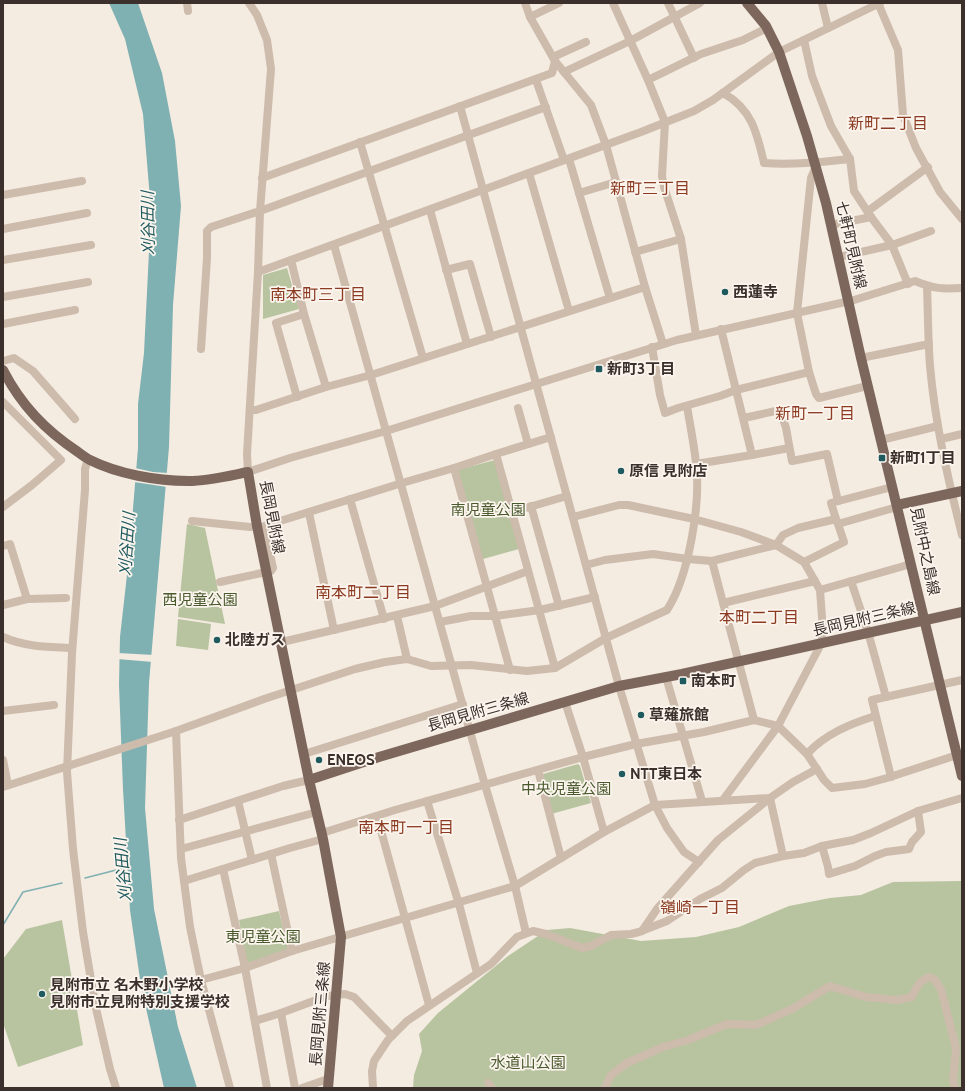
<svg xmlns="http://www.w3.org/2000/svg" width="965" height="1091" font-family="Cabin,'Noto Sans JP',sans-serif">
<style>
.green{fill:#b8c4a0}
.water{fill:#7fb0b2}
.pier{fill:#f4ebe1}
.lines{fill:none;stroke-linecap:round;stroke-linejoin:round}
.stream{stroke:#7fb0b2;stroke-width:1.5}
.minor{stroke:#cdbbac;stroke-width:8}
.major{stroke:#7d675c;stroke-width:10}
.poi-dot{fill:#1f5a5e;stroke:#fbf5ee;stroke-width:1.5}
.labels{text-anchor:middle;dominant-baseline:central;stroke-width:3.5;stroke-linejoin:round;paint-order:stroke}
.street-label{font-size:15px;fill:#3b302b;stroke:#fbf5ee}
.poi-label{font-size:15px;font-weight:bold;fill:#3b302b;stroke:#fbf5ee;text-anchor:start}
.park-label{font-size:15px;fill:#4a5a2e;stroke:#fbf5ee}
.neighbourhood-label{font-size:16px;fill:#8c3b22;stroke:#fbf5ee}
.water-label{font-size:16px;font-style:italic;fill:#1f5a5e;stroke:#fbf5ee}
</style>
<rect width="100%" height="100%" fill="#f4ebe1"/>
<g class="green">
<path d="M287 268 299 309 263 319V275Z"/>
<path d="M495 460 519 549 483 559 481 556 457 470Z"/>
<path d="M187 524 205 528 225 624 178 617Z"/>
<path d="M178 619 211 624 208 650 176 646Z"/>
<path d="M578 764 580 766 591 803 551 814 543 774Z"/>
<path d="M962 881V1088H413L414 1075 422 1051 419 1034 438 1013 508 956 547 930 570 928 641 941 696 937 739 927 789 906 830 898 861 895 893 882Z"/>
<path d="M279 911 288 949 248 963 246 962 239 920Z"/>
<path d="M62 920 83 1045 18 1067 3 1023V959L26 929Z"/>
</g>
<path class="water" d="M109 3H138L162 73 175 141 181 206 173 305 169 447 149 683 145 808 154 909 178 1027 197 1088H164L141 986 130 910 123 789 119 685 120 637 129 557 138 448V404L144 353 151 211 143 114 125 39Z"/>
<g class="pier">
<path d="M135 468 153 472 168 473 167 487 134 482Z"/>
<path d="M118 653 154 655 153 662 117 659Z"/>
</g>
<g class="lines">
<g class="stream">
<path d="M85 878 128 867"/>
<path d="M3 925 23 892 62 883"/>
</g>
<g class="minor">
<path d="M187 3 188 11"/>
<path d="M249 3 257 15 267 40 271 69 260 211 258 272 247 454 248 472 290 458 386 431 677 340 854 300 915 281C934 289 942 289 962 288"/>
<path d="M525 3 530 17 555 61 591 105 606 145 645 287 663 344"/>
<path d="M613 3 648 80 665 122 662 176 664 187 681 239 696 335"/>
<path d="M668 3 694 58"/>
<path d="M822 3 828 28"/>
<path d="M878 3 898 50 903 115 916 148 940 192 962 219"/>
<path d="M530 17 559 3"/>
<path d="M804 40 812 76 831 126 850 159 854 191 871 217 892 245 908 284"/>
<path d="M553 57 586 42"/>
<path d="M564 72 630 41 700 3"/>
<path d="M536 80 564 160"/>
<path d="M648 80 701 54 743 40 767 28"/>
<path d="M723 93C752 109 757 133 764 163 793 165 821 162 850 159"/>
<path d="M460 106 619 686 655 805 667 828 684 852 699 862"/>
<path d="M360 142 423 358"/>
<path d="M569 159 610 298"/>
<path d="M816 166 811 178 797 313 809 372 816 394 819 398 867 386"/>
<path d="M529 173 569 311"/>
<path d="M262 178 552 73 555 61"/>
<path d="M579 193 616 182"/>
<path d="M3 195 82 181"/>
<path d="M430 210 467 344"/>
<path d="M868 211 928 167"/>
<path d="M831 225 871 217"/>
<path d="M3 229 87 213"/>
<path d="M334 245 485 785 515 886 526 933"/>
<path d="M635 252 681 239"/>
<path d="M839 257 892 245 931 231"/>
<path d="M3 260 91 245"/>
<path d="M291 260 304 314 326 387"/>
<path d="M446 270 470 264 491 337"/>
<path d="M258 272 641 132 694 111 713 100 779 52 880 3"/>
<path d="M927 286C928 313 928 340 930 366 935 423 948 479 962 535"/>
<path d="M3 297 88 282"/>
<path d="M3 324 75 310"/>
<path d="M721 329 752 455"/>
<path d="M652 347 660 395 665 413 678 408 720 396 736 390 809 372"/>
<path d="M201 349 207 258V231L211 227 260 211 546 107"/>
<path d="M861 358 929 344"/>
<path d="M3 361 14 358 33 371 75 419"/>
<path d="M297 397 276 323 304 314"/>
<path d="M3 402 61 460 32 485 3 507"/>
<path d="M518 408 528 444"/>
<path d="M250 410H256L326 387 371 375 645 287"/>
<path d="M744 418 780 410 786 428 792 461 827 454 838 501"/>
<path d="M551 437 496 454 555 668"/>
<path d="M941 439 962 434"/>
<path d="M881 440 938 426"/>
<path d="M88 459 85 469V490L72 653 67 772 73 849 83 932 95 1004 110 1069 116 1088"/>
<path d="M696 464 752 455 789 448"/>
<path d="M454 468 510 670"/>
<path d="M350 499 384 619"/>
<path d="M531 506 559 606"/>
<path d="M512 512 567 496"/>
<path d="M309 513 334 630"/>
<path d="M573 517 619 505H628L694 519 741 532 776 545 804 562 820 590 823 631 821 644 778 726 723 800"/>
<path d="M836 519 831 503 892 487"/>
<path d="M192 521 250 527"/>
<path d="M3 546 10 544 27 599"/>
<path d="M712 561 754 720"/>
<path d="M804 562 844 542 838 524"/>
<path d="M586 565 605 560 653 554 688 559 712 561 776 545 783 535 798 528 836 519 838 524 897 507"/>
<path d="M851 581 868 632 886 697"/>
<path d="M220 582 271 571 273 568 264 526 402 483 454 468 496 454"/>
<path d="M820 590 911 564"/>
<path d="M723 603 815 581"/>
<path d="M3 605 27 599 66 598"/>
<path d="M397 616 407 659"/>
<path d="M440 622 471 616H495L540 610 595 597"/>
<path d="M3 637C25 647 49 647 72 648"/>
<path d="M282 642 435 606 528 571"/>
<path d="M666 677 702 801"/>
<path d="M565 702 583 757 604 832"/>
<path d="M3 711 54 705"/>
<path d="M176 731 181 858 190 927 201 980 230 1088"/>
<path d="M304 754 463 704"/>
<path d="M807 754C825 734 850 724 875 716"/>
<path d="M3 760 8 785"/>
<path d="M538 770 561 858"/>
<path d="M891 777 872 700 962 680"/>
<path d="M3 787 176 731 264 699 355 669 385 662 407 659 431 666 471 665 527 671 555 668 606 638 667 610C689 576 701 503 696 463 694 444 690 425 687 406"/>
<path d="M238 801 252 860"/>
<path d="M427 801 459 904 477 973"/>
<path d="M377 816 429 1005"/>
<path d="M179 820 283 786 309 780"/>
<path d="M322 833 395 810 583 757 636 744 704 732 754 720 778 726 807 754 824 780 832 788 865 784 887 778 957 755"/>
<path d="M822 846 828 867 829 874 855 866 875 856 886 852 909 849 912 842 921 832 918 811"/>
<path d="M181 849 317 812"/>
<path d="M271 854 292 951"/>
<path d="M223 869 245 968 267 1088"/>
<path d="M184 881 290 848 323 839"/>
<path d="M642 931 657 909 718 840 770 798 783 856"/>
<path d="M201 980 245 968 292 951 515 886 604 832 655 805 770 798 793 782 817 769"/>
<path d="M281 1013 295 1088"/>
<path d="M255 1021 281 1013 327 996 345 994 354 997 392 1036"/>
<path d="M488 1083 492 1088"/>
<path d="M302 1088 325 1080H329"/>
<path d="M373 1088 372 1071 374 1061 388 1040 407 1021 491 964 517 937 533 931 546 934 582 948 591 946 611 935 631 934 639 932 667 921 700 899 722 888 744 870 755 863 783 856 804 853 822 846 853 840 871 833 918 811 962 798"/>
<path d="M605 1088 611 1075 627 1063 663 1047 688 1040 727 1024 756 1025 792 1009 830 986 866 997 897 1000 912 997C916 988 919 981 929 977L934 979 941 989 956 1048 953 1081 955 1088"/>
</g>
<g class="major">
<path d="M747 3 766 26 779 52 807 136 826 203 861 358 962 776"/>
<path d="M3 370C21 405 45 430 78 452 82 455 86 458 90 460 118 474 157 481 188 481 208 481 228 476 248 472L257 526 309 780 323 839 341 937 328 1088"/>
<path d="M897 505 962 491"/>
<path d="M309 780 379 757 619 686 682 674 962 612"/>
</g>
</g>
<g class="poi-dot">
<circle cx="725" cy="292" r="4"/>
<rect x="595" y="365" width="8" height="8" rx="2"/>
<rect x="878" y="454" width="8" height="8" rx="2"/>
<circle cx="621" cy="471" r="4"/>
<circle cx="217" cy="640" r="4"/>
<rect x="679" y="677" width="8" height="8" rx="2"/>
<circle cx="641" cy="715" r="4"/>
<circle cx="319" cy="760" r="4"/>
<circle cx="622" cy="774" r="4"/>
<circle cx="42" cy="994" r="4"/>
</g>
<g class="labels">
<g class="street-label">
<text transform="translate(851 245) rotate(77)">七軒町見附線</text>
<text transform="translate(272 517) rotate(79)">長岡見附線</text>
<text transform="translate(925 551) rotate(78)">見附中之島線</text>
<text transform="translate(864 619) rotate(-13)">長岡見附三条線</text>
<text transform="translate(478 712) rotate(-16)">長岡見附三条線</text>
<text transform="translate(320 1014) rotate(-85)">長岡見附三条線</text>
</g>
<g class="poi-label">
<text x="733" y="292">西蓮寺</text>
<text x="607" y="369">新町3丁目</text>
<text x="890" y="458">新町1丁目</text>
<text x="629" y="471">原信 見附店</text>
<text x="225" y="640">北陸ガス</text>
<text x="691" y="681">南本町</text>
<text x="649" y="715">草薙旅館</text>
<text x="327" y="760">ENEOS</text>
<text x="630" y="774">NTT東日本</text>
<text x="50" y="985">見附市立 名木野小学校<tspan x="50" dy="17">見附市立見附特別支援学校</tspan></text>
</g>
<g class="park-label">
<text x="488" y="510">南児童公園</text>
<text x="200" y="600">西児童公園</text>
<text x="566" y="789">中央児童公園</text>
<text x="263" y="937">東児童公園</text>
<text x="528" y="1063">水道山公園</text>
</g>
<g class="neighbourhood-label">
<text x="888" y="123">新町二丁目</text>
<text x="650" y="188">新町三丁目</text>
<text x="318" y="294">南本町三丁目</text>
<text x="815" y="413">新町一丁目</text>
<text x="363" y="592">南本町二丁目</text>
<text x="759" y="617">本町二丁目</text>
<text x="406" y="827">南本町一丁目</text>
<text x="700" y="907">嶺崎一丁目</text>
</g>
<g class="water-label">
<text transform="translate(148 223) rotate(-91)">刈谷田川</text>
<text transform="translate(127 544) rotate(-86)">刈谷田川</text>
<text transform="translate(123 870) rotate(-95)">刈谷田川</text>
</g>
</g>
<rect width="965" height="1091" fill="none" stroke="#3b302b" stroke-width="8"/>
</svg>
